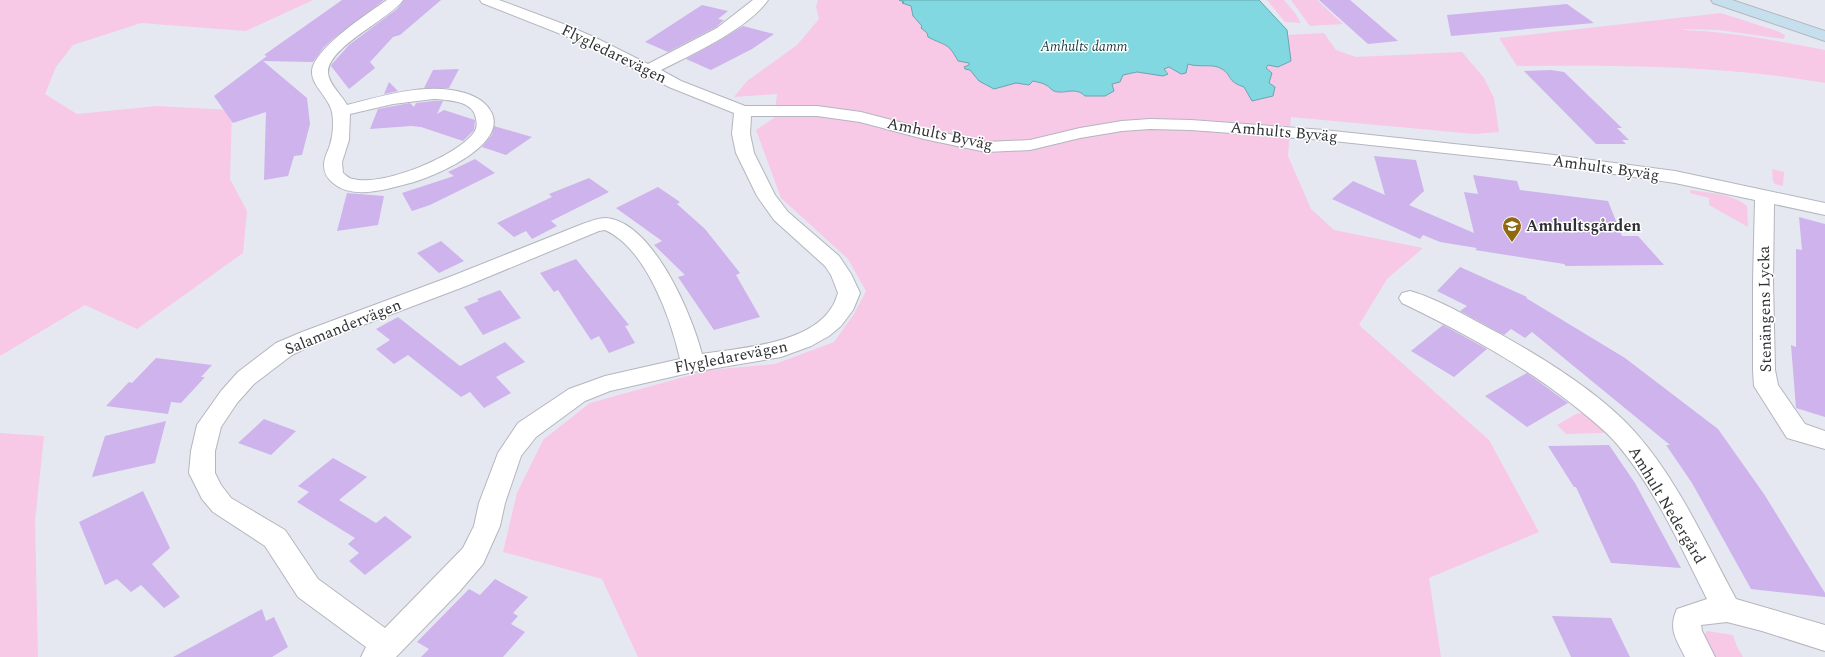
<svg xmlns="http://www.w3.org/2000/svg" width="1825" height="657" font-family="Spectral,serif">
<style>
.green{fill:#f8c8e7}
.water{fill:#81d8e0;stroke:#69a6ac}
.building{fill:#ceb3ed}
.lines{fill:none;stroke-linecap:round;stroke-linejoin:round}
.street-casing{stroke:#b3b6be;stroke-width:2}
.secondary-casing{stroke:#b3b6be;stroke-width:2}
.street{fill:#fff;fill-rule:evenodd}
.secondary{fill:#c6dfed;fill-rule:evenodd}
.labels{text-anchor:middle;dominant-baseline:central;stroke-width:3;stroke-linejoin:round;paint-order:stroke}
.far-water-label{font-size:14px;font-style:italic;fill:#143e42;stroke:#fff}
.street-label{font-size:16px;fill:#303134;stroke:#fff}
.poi-label{font-size:16px;font-weight:bold;fill:#303134;stroke:#fff;text-anchor:start}
</style>
<rect width="100%" height="100%" fill="#e5e8f1"/>
<g class="green">
<path d="M0 0H313L246 31 141 23 73 45 56 67 45 94 77 114 157 106 232 110 230 179 247 211 243 253 137 329 85 305 0 356Z"/>
<path d="M818 0H899L911 6 913 16 922 26 921 28 933 40 946 44 952 49 958 61 969 63 970 70 994 89 1016 82 1029 85 1033 81C1037 82 1043 83 1046 85 1049 86 1051 90 1054 91 1064 95 1075 86 1085 96L1112 84 1123 75 1137 72 1163 76 1168 73 1164 69C1174 64 1214 64 1223 69 1233 76 1226 81 1244 87L1252 101 1273 96 1275 87 1269 83 1266 68 1268 65 1291 61 1286 35 1324 33 1336 50 1356 57 1462 52 1484 78 1494 98 1499 132 1474 134 1291 117 1288 156 1311 209 1334 230 1423 248 1387 279 1359 325 1489 440 1539 532 1429 578 1441 657H638L602 579 503 552 517 493 543 440 590 403 709 370 775 364 834 342 854 314 866 291 848 259 781 198 756 130 774 118 777 94 734 97 747 81 797 45 819 19 816 6Z"/>
<path d="M1267 0H1284L1295 13 1301 23 1285 22Z"/>
<path d="M1291 0H1317L1343 24 1310 26Z"/>
<path d="M1721 13 1777 31 1785 35 1784 39 1719 30 1682 29 1684 30C1732 32 1778 41 1825 50V83C1723 65 1620 65 1517 66L1499 38Z"/>
<path d="M1772 169 1784 172 1783 186 1775 184 1773 181Z"/>
<path d="M1690 190C1708 193 1732 193 1747 206L1748 227 1709 205V198L1690 193Z"/>
<path d="M1583 413 1588 414 1604 430 1603 433 1566 434 1557 425 1576 414Z"/>
<path d="M0 433 44 436 35 521 38 657H0Z"/>
<path d="M1707 631 1733 635 1737 647 1743 657H1713L1702 639Z"/>
</g>
<path class="water" d="M899 0H1259L1287 30 1291 61 1278 67 1268 65 1266 68 1272 73 1269 83 1275 87 1273 96 1252 101 1244 87C1226 81 1233 76 1222 69 1213 63 1199 68 1188 64L1186 73 1181 74 1169 67 1164 69 1168 74 1163 76 1137 72 1123 75 1120 82 1112 84 1114 91 1105 96H1085C1075 86 1064 95 1054 91 1051 90 1049 86 1046 85 1043 83 1037 82 1033 81L1029 85 1016 83 994 89 979 81 970 70 965 69 964 67 969 65V63L958 61C948 42 945 46 928 37L927 33 921 28 922 26 913 16 911 6 902 3 904 2Z"/>
<g class="building">
<path d="M342 0H384L334 38 324 47 313 62 263 61 307 98 310 124 302 155 294 156 288 176 264 180 266 112 233 123 214 96 267 56 264 55Z"/>
<path d="M404 0H441L400 35 393 37 370 62 375 68 349 89 331 66 332 64 349 45 397 9Z"/>
<path d="M1319 0H1350L1398 41 1368 44Z"/>
<path d="M1567 4 1594 23 1451 36 1447 15Z"/>
<path d="M702 5 728 11 718 19 724 20 716 27 668 52 645 42Z"/>
<path d="M743 26 774 34 752 49 711 70 686 59 719 41Z"/>
<path d="M459 69 449 88H424L433 70Z"/>
<path d="M1551 70 1564 72 1622 128H1617L1629 140H1622L1626 144H1596L1524 71Z"/>
<path d="M389 82 398 91 384 94Z"/>
<path d="M433 101H443L437 114 444 110 475 120 474 130 463 141 421 127 411 126 370 129 378 109 410 103 414 107 416 103Z"/>
<path d="M494 126 532 137 506 155 482 147 492 135Z"/>
<path d="M1374 156 1416 160 1424 191 1409 205 1474 233 1464 192 1478 194 1473 175 1517 181 1520 190 1608 201 1622 236H1638L1664 265 1566 266 1564 264 1475 250 1477 248 1440 242 1423 235 1420 239 1332 199 1353 181 1385 195Z"/>
<path d="M475 159 495 173 430 205 412 211 402 193 454 176 448 172Z"/>
<path d="M589 178 609 192 551 221 557 226 532 239 526 231 514 237 497 223 552 197 549 194Z"/>
<path d="M658 187 680 202 677 204 705 229 740 273 736 275 760 317 714 330 678 277 685 275 654 245 662 241 616 208Z"/>
<path d="M347 193 384 196 378 225 337 231Z"/>
<path d="M1799 217 1825 224V417L1796 408 1791 345 1796 347V249L1802 250Z"/>
<path d="M441 241 464 261 439 273 417 253Z"/>
<path d="M576 259 629 325 625 326 635 343 609 353 599 336 591 340 558 290 554 292 540 273Z"/>
<path d="M1460 267 1527 297 1526 298 1625 358 1718 429 1764 494 1825 593V597L1751 589 1692 483 1666 445H1670L1532 332 1525 338 1511 329 1504 335 1460 311 1467 306 1437 291Z"/>
<path d="M500 290 521 318 483 335 464 307 479 301 477 299Z"/>
<path d="M398 317 460 366 505 342 525 362 496 377 511 393 484 408 470 392 461 397 408 355 394 364 376 349 390 340 376 329Z"/>
<path d="M1443 325 1487 349 1454 377 1411 351Z"/>
<path d="M156 358 212 365 201 377H205L181 403 171 402 168 414 106 406 129 382 132 383Z"/>
<path d="M1527 373 1568 403 1527 427 1485 396Z"/>
<path d="M264 419 296 431 271 455 238 443Z"/>
<path d="M166 421 155 463 92 477 105 436Z"/>
<path d="M1609 445 1635 483 1681 568 1611 563 1576 487H1574L1548 446Z"/>
<path d="M333 458 367 477 339 500 376 523 385 516 412 537 365 575 349 561 359 553 348 544 355 538 297 502 309 492 298 486Z"/>
<path d="M143 491 170 548 152 564 180 597 164 608 141 585 131 592 117 579 105 585 79 522Z"/>
<path d="M495 579 528 597 513 613 518 616 511 624 525 632 503 657H421L429 649 417 642 469 589 480 595Z"/>
<path d="M262 609 266 621 274 617 288 647 272 657H173Z"/>
<path d="M1552 616 1611 618 1630 657H1571Z"/>
</g>
<g class="lines">
<defs>
<g id="street">
<path d="M387 0H403C390 19 327 47 328 73 329 85 342 95 347 105 380 97 416 85 451 90 465 92 482 97 490 110 511 143 438 175 414 182 390 188 354 201 333 183 327 178 324 173 324 165 324 158 328 151 330 145 333 135 334 122 332 112 329 96 307 83 313 66 322 43 367 14 387 0ZM433 99C447 100 474 100 476 119 477 123 477 127 475 131 459 156 382 187 353 179 349 179 346 175 343 173L342 162 349 140 350 114 393 104Z"/>
<path d="M480 0H499L566 25 596 38 648 64 717 28 753 0H768C749 28 691 55 661 70L681 81 745 106H817L861 112 926 129 986 142 1030 140 1080 128 1122 121 1150 119 1191 120 1324 130 1546 154 1675 171 1825 203V215L1774 204 1773 282 1775 370 1778 385 1805 424 1825 431V449L1787 438 1754 386 1753 370V282L1755 200 1675 183 1546 164 1324 140 1191 130 1150 129 1122 131 1080 138 1030 150 986 152 924 139 860 122 817 116H751L750 134 754 153 775 195 788 212 839 256 851 274 860 293 853 310 841 326 829 336 811 346 781 357 693 372 610 391 585 401 536 437 521 456 505 503 500 526 483 564 459 592 396 657H361L366 647 298 597 265 546 213 512 202 499 189 473 191 451 197 425 221 391 238 372 276 343 302 332 452 276 585 223C591 221 599 218 606 218 653 222 692 315 702 354 740 348 810 344 832 307 835 303 836 298 838 293L831 275 825 266 774 220 757 196 736 153 732 134 734 113 669 87 586 44 482 3ZM605 230C646 248 671 319 680 359L605 376 569 389 518 423 498 453 479 503 474 526 463 548 385 628 318 579 285 530 231 498 221 485 215 473V451L221 427 237 403 254 384 292 355 318 342 466 286 599 231Z"/>
<path d="M1410 291C1439 299 1473 320 1500 334 1543 358 1601 394 1634 431 1678 480 1705 542 1736 599L1825 625V651L1762 631 1727 622 1701 625 1702 631 1715 657H1685C1676 639 1668 629 1677 609L1707 599C1680 546 1656 490 1617 444 1604 429 1587 416 1572 404 1520 363 1462 332 1402 303L1399 298 1402 293Z"/>
</g>
<path id="secondary" d="M1711 0H1732L1825 31V41L1713 3Z"/>
</defs>
<use href="#street" class="street-casing"/>
<use href="#secondary" class="secondary-casing"/>
<use href="#street" class="street"/>
<use href="#secondary" class="secondary"/>
</g>
<defs>
<symbol id="school-pin" viewBox="-11 -11 22 30"><path d="M0 17L-7.5 6A9.5 9.5 0 1 1 7.5 6Z" fill="#8f690f" stroke="#fff"/><path d="M0-5L7-2L0 1L-7-2ZM-4 1L0 2.5L4 1V4Q0 6-4 4Z" fill="#fff"/></symbol>
</defs>
<g fill-rule="evenodd">
<use href="#school-pin" x="1501" y="215" width="22" height="30"/>
</g>
<g class="labels">
<g class="far-water-label">
<text x="1084" y="46">Amhults damm</text>
</g>
<g class="street-label">
<text transform="translate(614 54) rotate(26)">Flygledarevägen</text>
<text transform="translate(1284 132) rotate(5)">Amhults Byväg</text>
<text transform="translate(940 134) rotate(12)">Amhults Byväg</text>
<text transform="translate(1606 168) rotate(8)">Amhults Byväg</text>
<text transform="translate(1765 309) rotate(-91)">Stenängens Lycka</text>
<text transform="translate(343 327) rotate(-22)">Salamandervägen</text>
<text transform="translate(731 357) rotate(-11)">Flygledarevägen</text>
<text transform="translate(1667 505) rotate(59)">Amhult Nedergård</text>
</g>
<g class="poi-label">
<text x="1526" y="226">Amhultsgården</text>
</g>
</g>
</svg>
